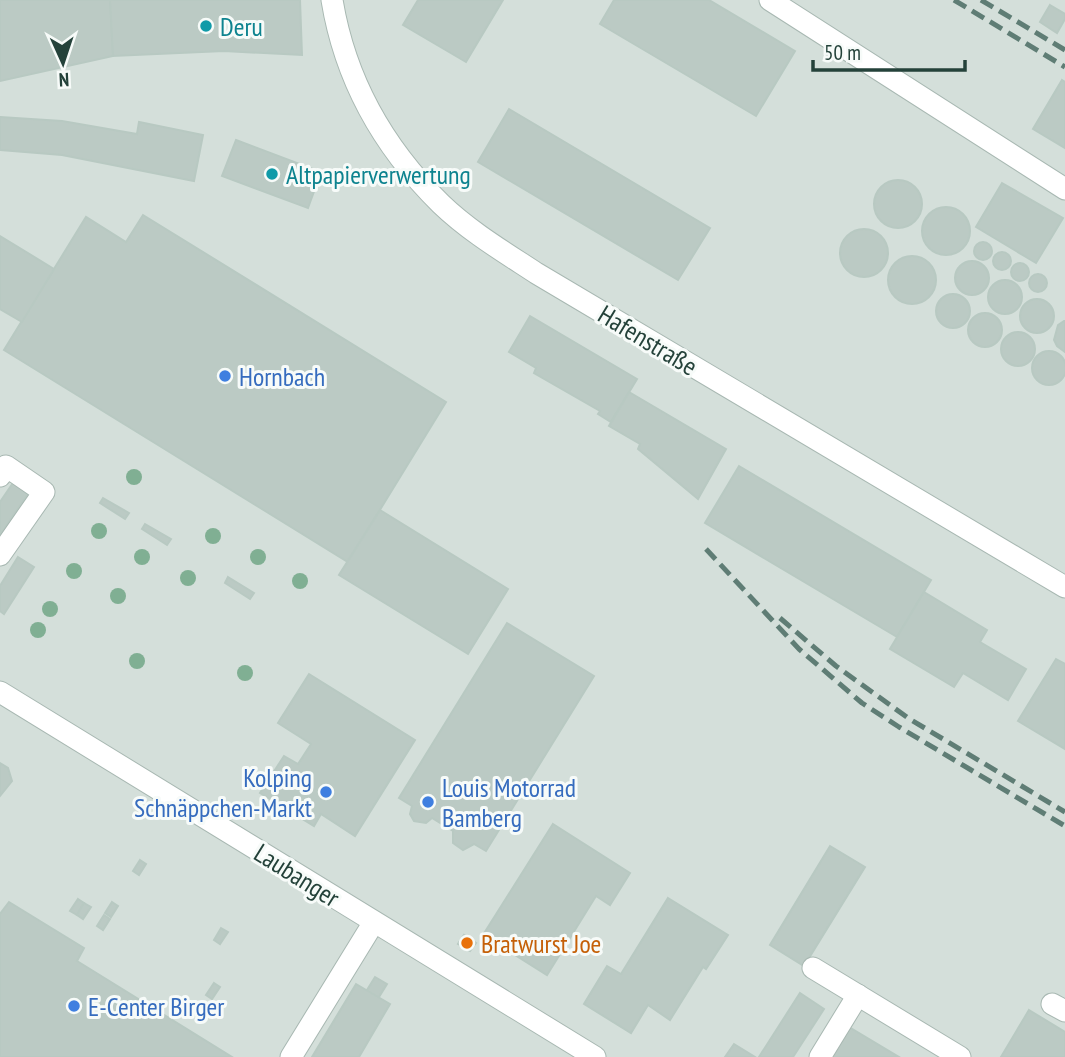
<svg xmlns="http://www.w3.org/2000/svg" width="1065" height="1057" font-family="'PT Sans Narrow',sans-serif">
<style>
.built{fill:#d4dfda}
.building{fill:#bbcac4;stroke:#b8c9c2;stroke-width:2}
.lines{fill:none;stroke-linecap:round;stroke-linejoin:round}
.minor-casing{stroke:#a8b8b2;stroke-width:23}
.minor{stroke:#fff;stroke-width:21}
.rail{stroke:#5f7d75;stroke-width:5;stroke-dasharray:14 7;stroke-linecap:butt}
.tree{fill:#80af93}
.culture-dot{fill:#0f9aa8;stroke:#f7fbf9;stroke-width:2.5}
.shop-dot{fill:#3f7fe0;stroke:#f7fbf9;stroke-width:2.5}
.food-dot{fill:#e8710a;stroke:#f7fbf9;stroke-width:2.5}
.labels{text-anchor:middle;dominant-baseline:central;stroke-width:6;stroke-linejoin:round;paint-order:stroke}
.culture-label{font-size:26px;fill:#0d838f;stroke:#f7fbf9;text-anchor:start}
.street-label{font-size:26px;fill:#24423a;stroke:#f7fbf9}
.shop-label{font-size:26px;fill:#366cbe;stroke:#f7fbf9;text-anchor:start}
.food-label{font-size:26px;fill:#c56008;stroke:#f7fbf9;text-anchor:start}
</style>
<rect width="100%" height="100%" fill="#e6efeb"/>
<rect class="built" x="0" y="0" width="1065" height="1057"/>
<g class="building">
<path d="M0 0H110L113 56 0 81Z"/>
<path d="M110 0H300L302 55 224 51 113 56Z"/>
<path d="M418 0H503L466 62 403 25Z"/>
<path d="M614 0H709L795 51 756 116 600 24Z"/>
<path d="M1050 5 1065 14V19L1057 33 1040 22Z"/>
<path d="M1062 80 1065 82V148L1033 129Z"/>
<path d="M509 109 710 228 678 280 478 162Z"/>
<path d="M0 117 62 121 137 134 139 122 203 135 194 181 62 155 0 150Z"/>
<path d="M236 140 321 172 308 208 222 176Z"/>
<circle cx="898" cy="204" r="24"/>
<path d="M1002 183 1063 218 1036 263 976 227Z"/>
<circle cx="946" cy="231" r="24"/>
<path d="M143 215 446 402 348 562 4 350 86 217 126 242Z"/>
<circle cx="864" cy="253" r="24"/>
<path d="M0 236 54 269 22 322 0 309Z"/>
<circle cx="983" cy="251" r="9"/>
<circle cx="1002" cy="261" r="9"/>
<circle cx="912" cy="280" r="24"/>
<circle cx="972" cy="278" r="17"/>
<circle cx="1020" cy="272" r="9"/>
<circle cx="1038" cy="283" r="9"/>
<circle cx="1005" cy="297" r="17"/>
<circle cx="953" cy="311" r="17"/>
<circle cx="1037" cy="316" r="17"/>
<circle cx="985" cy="330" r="17"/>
<path d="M530 316 637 379 611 422 598 414 600 411 534 373 536 368 509 352Z"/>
<path d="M1064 321H1065V352L1057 346 1054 340 1058 325Z"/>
<circle cx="1018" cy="349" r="17"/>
<circle cx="1049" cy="368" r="17"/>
<path d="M629 392 726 449 698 499 638 449 640 444 609 426Z"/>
<path d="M739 466 931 580 897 637 705 523Z"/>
<path d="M13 483 28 494 0 535V502Z"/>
<path d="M103 498 129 513 125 519 100 503Z"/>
<path d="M380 510 508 589 468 654 339 575Z"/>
<path d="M145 524 171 539 167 545 142 529Z"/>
<path d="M18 557 34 567 4 614 0 611V586Z"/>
<path d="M228 577 254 593 250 599 225 583Z"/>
<path d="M924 592 987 630 980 642 1026 669 1008 700 963 673 954 687 890 649Z"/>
<path d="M507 623 594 676 486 851 474 844 463 850 453 843V831L432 818 426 823 414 821 410 814 412 806 399 798Z"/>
<path d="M1056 659 1065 664V749L1018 721Z"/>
<path d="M309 674 415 740 355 836 321 814 314 826 260 793 284 756 298 764 311 744 278 723Z"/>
<path d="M0 763 8 768 12 781 0 796Z"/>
<path d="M553 824 630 873 610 905 596 896 547 975 483 935Z"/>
<path d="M830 846 865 867 804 966 770 945Z"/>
<path d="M140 860 146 864 139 875 133 871Z"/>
<path d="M668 898 728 935 706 969 703 967 670 1020 648 1005 631 1033 584 1004 607 966 621 974Z"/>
<path d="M78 899 84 903 77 915 70 911Z"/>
<path d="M9 902 84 948 77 961 232 1057H0V914Z"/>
<path d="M112 902 118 906 111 917 105 913Z"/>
<path d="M84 903 91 907 83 919 77 915Z"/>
<path d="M104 915 110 919 103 930 97 926Z"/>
<path d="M221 928 228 932 220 944 214 940Z"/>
<path d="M464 935 476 943 470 951 458 944Z"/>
<path d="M375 977 387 984 371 1010 359 1003Z"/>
<path d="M214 983 220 987 212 999 206 995Z"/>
<path d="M356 984 390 1004 359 1057H312Z"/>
<path d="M800 993 824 1009 793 1057H759Z"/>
<path d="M1029 1010 1065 1032V1057H1001Z"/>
<path d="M849 1027 899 1057H831Z"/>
<path d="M734 1044 755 1057H725Z"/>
</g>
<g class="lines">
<defs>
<g id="minor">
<path d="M332 0C345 79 384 148 441 204 469 231 504 252 536 273L1065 587"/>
<path d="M770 0 1065 189"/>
<path d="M0 476 6 466 44 492 0 555"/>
<path d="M0 692 595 1057"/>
<path d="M813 968 960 1057"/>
<path d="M1052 1004 1065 1011"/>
<path d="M291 1057 374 922"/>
<path d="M820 1057 858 995"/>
</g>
</defs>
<use href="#minor" class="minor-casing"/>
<use href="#minor" class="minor"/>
<g class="rail">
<path d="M954 0 1065 67"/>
<path d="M981 0 1065 50"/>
<path d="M706 549 799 649 862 703 899 727 1065 826"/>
<path d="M780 618 836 666 908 718 1065 812"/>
</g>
</g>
<g class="tree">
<circle cx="134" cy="477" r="8"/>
<circle cx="99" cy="531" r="8"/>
<circle cx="213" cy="536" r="8"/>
<circle cx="142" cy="557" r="8"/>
<circle cx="258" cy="557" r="8"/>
<circle cx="74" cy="571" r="8"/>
<circle cx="188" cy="578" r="8"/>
<circle cx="300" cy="581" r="8"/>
<circle cx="118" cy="596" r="8"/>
<circle cx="50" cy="609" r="8"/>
<circle cx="38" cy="630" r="8"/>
<circle cx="137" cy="661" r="8"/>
<circle cx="245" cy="673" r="8"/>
</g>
<g class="culture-dot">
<circle cx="206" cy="26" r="7"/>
<circle cx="272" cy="174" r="7"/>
</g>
<g class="shop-dot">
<circle cx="225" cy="376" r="7"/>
<circle cx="326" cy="792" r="7"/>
<circle cx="428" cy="802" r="7"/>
<circle cx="74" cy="1006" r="7"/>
</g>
<circle class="food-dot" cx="467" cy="943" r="7"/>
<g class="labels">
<g class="culture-label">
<text x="220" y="26">Deru</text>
<text x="286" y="174">Altpapierverwertung</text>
</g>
<g class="street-label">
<text transform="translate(648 340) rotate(31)">Hafenstraße</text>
<text transform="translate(297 875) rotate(32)">Laubanger</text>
</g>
<g class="shop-label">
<text x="239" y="376">Hornbach</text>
<text x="312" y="777" text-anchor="end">Kolping<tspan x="312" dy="30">Schnäppchen-Markt</tspan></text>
<text x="442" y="787">Louis Motorrad<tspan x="442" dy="30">Bamberg</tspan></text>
<text x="88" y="1006">E-Center Birger</text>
</g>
<g class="food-label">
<text x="481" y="943">Bratwurst Joe</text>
</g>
</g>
<g transform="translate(63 63) rotate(177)" stroke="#f7fbf9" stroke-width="5" paint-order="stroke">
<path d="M0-5L12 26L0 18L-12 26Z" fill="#24423a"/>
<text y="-10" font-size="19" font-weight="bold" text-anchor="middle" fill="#24423a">N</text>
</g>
<path d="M813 60v10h152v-10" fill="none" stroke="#24423a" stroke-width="3.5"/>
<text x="824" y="60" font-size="21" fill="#24423a" stroke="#f7fbf9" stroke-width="5" paint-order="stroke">50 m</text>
</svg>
